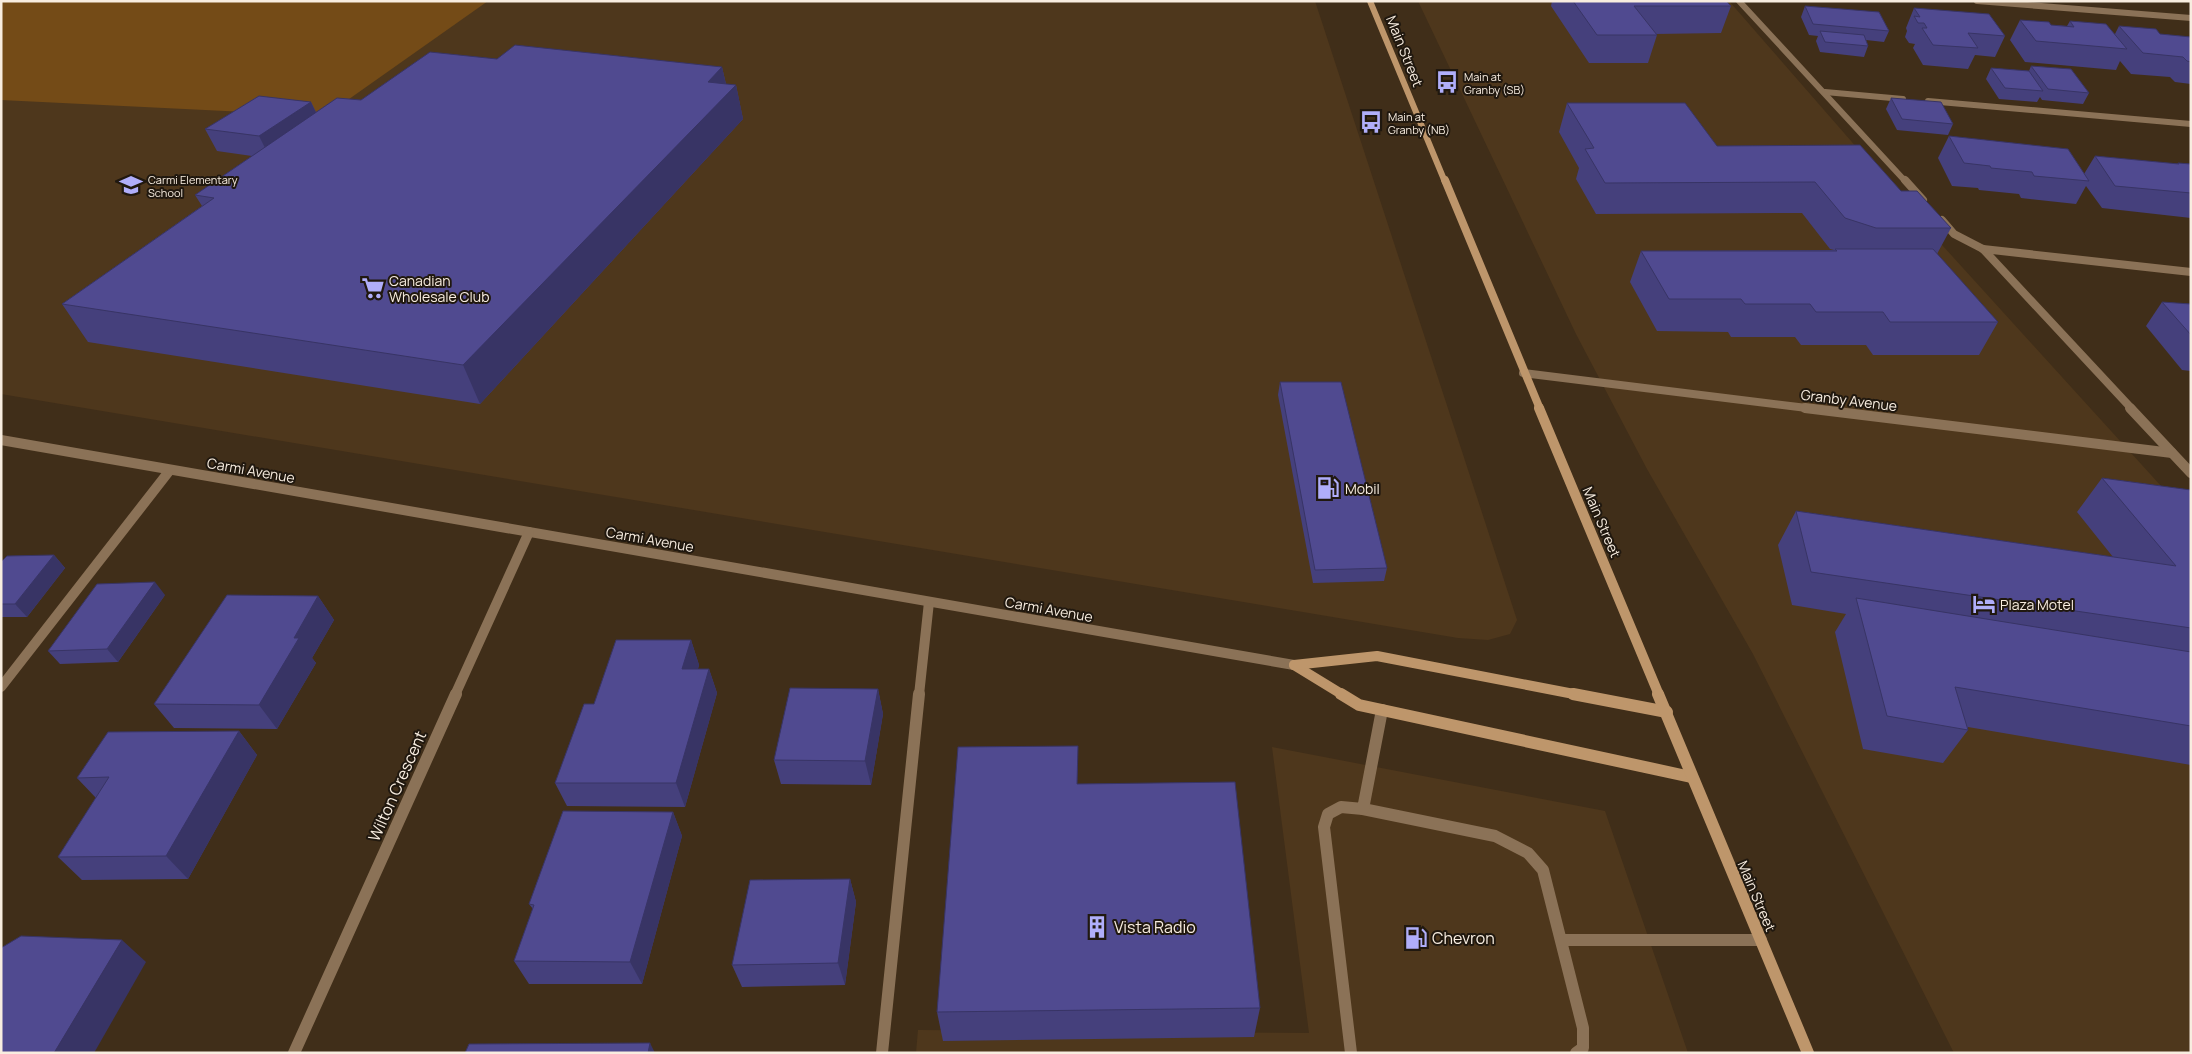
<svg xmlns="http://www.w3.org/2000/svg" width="2192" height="1054" font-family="Manrope,sans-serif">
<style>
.built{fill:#4e371c}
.green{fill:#744b17}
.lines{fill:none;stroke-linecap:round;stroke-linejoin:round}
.lane-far3{stroke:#8b7257;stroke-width:6}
.lane-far2{stroke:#8b7257;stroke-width:8}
.lane-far1{stroke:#8b7257;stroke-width:10}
.lane{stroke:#8b7257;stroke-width:12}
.street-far3{stroke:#8b7257;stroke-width:6}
.street-far2{stroke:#8b7257;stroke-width:8}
.street-far1{stroke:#8b7257;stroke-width:10}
.street{stroke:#8b7257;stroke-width:12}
.secondary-far3{stroke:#be966b;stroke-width:6}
.secondary-far2{stroke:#be966b;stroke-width:8}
.secondary-far1{stroke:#be966b;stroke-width:10}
.secondary{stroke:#be966b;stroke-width:12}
.wall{fill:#45407c}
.shaded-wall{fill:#383465}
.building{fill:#504a90;stroke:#383465}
.labels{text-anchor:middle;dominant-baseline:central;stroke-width:4;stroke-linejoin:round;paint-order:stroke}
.far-poi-label{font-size:11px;fill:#f8ede0;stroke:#20180f;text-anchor:start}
.street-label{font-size:14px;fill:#f8ede0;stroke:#20180f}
.poi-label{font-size:14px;fill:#f8ede0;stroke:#20180f;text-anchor:start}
.near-street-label{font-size:16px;fill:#f8ede0;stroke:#20180f}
.near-poi-label{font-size:16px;fill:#f8ede0;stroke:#20180f;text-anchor:start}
</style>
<rect width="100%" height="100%" fill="#402e19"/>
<g class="built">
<path d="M1 1H1315L1517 620 1510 634 1488 640 1458 638 1 394Z"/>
<path d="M1418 1H1729L1933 235 2191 519V1053H1954L1753 654 1647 469 1576 334Z"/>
<path d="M1272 747 1605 811 1688 1053H916L918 1030 1309 1033Z"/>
</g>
<path class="green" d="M1 1H488L325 116 1 100Z"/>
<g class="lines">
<g class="lane-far3">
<path d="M1739 1 1906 182"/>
<path d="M1825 92 1903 99"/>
<path d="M1928 101 2191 124"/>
</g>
<g class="lane-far2">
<path d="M1905 180 1923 200"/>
<path d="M1942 220 1954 234 1983 249"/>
</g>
<g class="lane-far1">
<path d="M1 687 170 470"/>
<path d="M919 695 929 602"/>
</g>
<g class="lane">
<path d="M1363 809 1495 836 1528 853 1543 870 1583 1028V1048L1576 1053"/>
<path d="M1562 940H1761"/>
<path d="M882 1053 919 694"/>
<path d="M1351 1053 1324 827 1328 814 1341 807 1363 809 1382 710"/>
</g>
<path class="street-far3" d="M1977 1 2191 18"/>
<g class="street-far2">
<path d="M1983 249 2132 409"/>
<path d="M1983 249 2191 272"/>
<path d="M1523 373 1815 409"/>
</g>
<g class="street-far1">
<path d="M1805 408 2172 453"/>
<path d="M2130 408 2191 473"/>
<path d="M1 440 1294 665"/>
<path d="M455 695 529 532"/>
</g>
<path class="street" d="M294 1053 456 694"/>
<path class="secondary-far3" d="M1370 1 1445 182"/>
<path class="secondary-far2" d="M1445 180 1540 409"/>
<g class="secondary-far1">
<path d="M1539 408 1659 695"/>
<path d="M1294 665 1343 695"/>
<path d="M1294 665 1377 656 1579 695"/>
</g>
<g class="secondary">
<path d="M1341 694 1359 705 1691 777"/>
<path d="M1573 694 1667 712"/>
<path d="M1658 694 1808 1053"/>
</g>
</g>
<g class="wall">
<path d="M1552 1H1726L1731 6 1721 33 1655 34 1657 35 1648 63H1589L1551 6Z"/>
<path d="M1805 6 1889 31 1884 42 1866 40 1868 46 1864 57 1820 52 1816 41 1818 36 1809 35 1801 17Z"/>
<path d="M1914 8 2005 36 1995 57 1975 55 1968 69 1923 65 1913 48 1915 44 1909 43 1905 37 1907 31 1906 28Z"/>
<path d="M2020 20 2051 25 2067 26 2070 21 2115 34 2119 26 2160 34 2191 37V84L2175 82 2170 77 2131 74 2120 61 2116 70 2025 62 2010 40Z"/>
<path d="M497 59 722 67 726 84 736 85 743 119 480 404 88 342 62 304 202 206 195 195 252 156 217 151 205 129 311 102 316 112 361 100Z"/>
<path d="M2031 66 2089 93 2083 104 2042 100 2040 97 2037 102 1999 99 1986 79 1991 68 2029 71Z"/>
<path d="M1891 98 1953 124 1948 135 1897 130 1886 109Z"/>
<path d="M1567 103 1717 146 1901 191 1951 228 1937 254 1998 322 1979 355H1873L1866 345H1801L1795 337H1731L1728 332 1657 331 1630 282 1641 251 1834 250 1830 249 1802 213 1596 214 1576 179 1579 168 1559 132Z"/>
<path d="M1949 136 2084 174 2095 156 2177 164 2178 163 2191 164V218L2102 208 2086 186 2076 204 2021 198 2019 194 1979 190 1978 188 1952 186 1938 158Z"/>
<path d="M2162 302 2191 304V371L2182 370 2146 326Z"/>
<path d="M1280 382 1387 568 1384 581 1313 583 1278 395Z"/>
<path d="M2102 478 2191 490V765L1968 727V730L1943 763 1863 749 1835 632 1846 614 1792 605 1778 545 1796 511 2113 557 2077 512Z"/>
<path d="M54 555 65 568 27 617H1V562Z"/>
<path d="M165 595 118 662 60 664 48 651Z"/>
<path d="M318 596 334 620 312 658 316 663 277 729 174 728 154 704Z"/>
<path d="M691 640 699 665 698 669H709L717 693 685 807 567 806 555 783 594 704Z"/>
<path d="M878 689 883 714 871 785 781 784 774 760Z"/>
<path d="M239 731 257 755 188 879 82 880 58 857 96 798 77 778Z"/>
<path d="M1078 784 1260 1008 1254 1037 943 1041 937 1012Z"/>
<path d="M673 812 682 836 642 984H529L514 961 533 909 529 904Z"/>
<path d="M850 879 856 902 845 985 742 987 732 965Z"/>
</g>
<g class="shaded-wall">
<path d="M722 67 728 93 736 85 743 119 480 404 463 365 708 82Z"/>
<path d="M311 102 321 123 270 158 259 136Z"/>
<path d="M54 555 65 568 27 617 15 604Z"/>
<path d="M155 582 165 595 118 662 107 649Z"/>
<path d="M318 596 334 620 312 658 316 663 277 729 259 705 294 638Z"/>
<path d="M691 640 699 665 690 693 682 669Z"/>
<path d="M709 669 717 693 685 807 676 783Z"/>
<path d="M878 689 883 714 871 785 865 761Z"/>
<path d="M239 731 257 755 188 879 166 856Z"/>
<path d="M673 812 682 836 642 984 630 962Z"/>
<path d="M850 879 856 902 845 985 838 963Z"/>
<path d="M122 940 146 962 94 1053H54Z"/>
<path d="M650 1043 655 1053H648Z"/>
</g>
<g class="building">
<path d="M1573 1H1726L1731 6H1634L1657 35H1597Z"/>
<path d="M1805 6 1879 12 1889 31 1813 24Z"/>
<path d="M1914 8 1989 14 2005 36 1968 33 1978 48 1933 45 1922 28H1927L1924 23H1918L1914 16 1920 17Z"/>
<path d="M2020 20 2049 22 2051 25 2074 27 2070 21 2106 24 2127 49 2036 41Z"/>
<path d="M2119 26 2156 29 2160 34 2191 37V62L2187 61 2183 57 2143 53Z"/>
<path d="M1820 31 1864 35 1868 46 1825 42Z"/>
<path d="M515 45 722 67 708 82 736 85 463 365 62 304 214 198 195 195 337 98 361 100 430 52 497 59Z"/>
<path d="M2031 66 2071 69 2089 93 2048 89Z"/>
<path d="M1991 68 2029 71 2043 91 2005 88Z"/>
<path d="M259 96 311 102 259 136 205 129Z"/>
<path d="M1891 98 1941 102 1953 124 1902 119Z"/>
<path d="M1567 103H1685L1717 146 1860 145 1901 191H1917L1951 228H1876L1845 218 1815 182 1605 183 1585 149 1594 148Z"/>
<path d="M1949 136 2068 149 2089 181 2034 176 2032 172 1991 168 1990 166 1964 163Z"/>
<path d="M2095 156 2179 164 2178 163 2191 164V193L2115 186Z"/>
<path d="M1835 249H1933L1998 322H1890L1883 312H1816L1810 304H1745L1741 299H1669L1641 251H1837Z"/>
<path d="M2162 302 2191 304V335Z"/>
<path d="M1280 382H1341L1387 568 1315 570Z"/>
<path d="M2102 478 2191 490V628L1811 572 1796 511 2176 566Z"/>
<path d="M54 555 15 604H1V562L7 556Z"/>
<path d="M155 582 107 649 48 651 97 584Z"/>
<path d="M227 595 318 596 294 638H299L259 705 154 704Z"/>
<path d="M1856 598 2191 652V726L1955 687 1968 730 1887 716Z"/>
<path d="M616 640H691L682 669H709L676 783H555L584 704H594Z"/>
<path d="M790 688 878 689 865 761 774 760Z"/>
<path d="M239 731 166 856 58 857 109 777 77 778 108 732Z"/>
<path d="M1078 746 1077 784 1235 782 1260 1008 937 1012 958 747Z"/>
<path d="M563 811 673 812 630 962 514 961 534 905 529 904Z"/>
<path d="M850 879 838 963 732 965 750 880Z"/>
<path d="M21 936 122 940 54 1053H1V948Z"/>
<path d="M650 1043 648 1053H465L469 1044Z"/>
</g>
<defs>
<symbol id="bus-bare" viewBox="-9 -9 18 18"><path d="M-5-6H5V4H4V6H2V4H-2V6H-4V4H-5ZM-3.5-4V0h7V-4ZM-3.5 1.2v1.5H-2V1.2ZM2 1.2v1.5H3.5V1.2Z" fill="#b0aefa" stroke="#20180f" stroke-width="2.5" paint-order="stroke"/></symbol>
<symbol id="school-bare" viewBox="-9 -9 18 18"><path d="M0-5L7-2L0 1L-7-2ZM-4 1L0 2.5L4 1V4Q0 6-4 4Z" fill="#b0aefa" stroke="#20180f" stroke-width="2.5" paint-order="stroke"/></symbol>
<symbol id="supermarket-bare" viewBox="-9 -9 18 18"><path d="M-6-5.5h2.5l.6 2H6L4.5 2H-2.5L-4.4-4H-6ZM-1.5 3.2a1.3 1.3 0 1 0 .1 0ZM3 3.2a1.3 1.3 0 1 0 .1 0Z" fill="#b0aefa" stroke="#20180f" stroke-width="2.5" paint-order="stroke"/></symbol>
<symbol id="fuel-bare" viewBox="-9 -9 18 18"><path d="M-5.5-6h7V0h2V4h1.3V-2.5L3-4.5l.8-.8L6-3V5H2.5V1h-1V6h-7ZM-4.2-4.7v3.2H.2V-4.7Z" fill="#b0aefa" stroke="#20180f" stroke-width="2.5" paint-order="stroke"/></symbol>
<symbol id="hotel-bare" viewBox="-9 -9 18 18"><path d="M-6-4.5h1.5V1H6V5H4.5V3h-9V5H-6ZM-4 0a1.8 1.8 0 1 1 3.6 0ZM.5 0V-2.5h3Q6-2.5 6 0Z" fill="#b0aefa" stroke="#20180f" stroke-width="2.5" paint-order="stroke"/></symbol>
<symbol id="building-bare" viewBox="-9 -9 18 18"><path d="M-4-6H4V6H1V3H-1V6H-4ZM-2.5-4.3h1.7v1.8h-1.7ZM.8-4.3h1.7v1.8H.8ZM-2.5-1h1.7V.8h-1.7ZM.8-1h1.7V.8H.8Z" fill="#b0aefa" stroke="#20180f" stroke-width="2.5" paint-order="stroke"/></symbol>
</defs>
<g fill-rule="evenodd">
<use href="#bus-bare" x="1431" y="66" width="32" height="32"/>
<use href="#bus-bare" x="1355" y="106" width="32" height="32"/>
<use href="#school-bare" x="115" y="169" width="32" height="32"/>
<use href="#supermarket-bare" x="357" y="272" width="32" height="32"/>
<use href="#fuel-bare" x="1312" y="472" width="32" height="32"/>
<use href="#hotel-bare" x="1968" y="588" width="32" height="32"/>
<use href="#building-bare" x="1081" y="911" width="32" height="32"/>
<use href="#fuel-bare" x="1400" y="922" width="32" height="32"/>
</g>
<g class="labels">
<g class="far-poi-label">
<text x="1464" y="76">Main at<tspan x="1464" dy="13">Granby (SB)</tspan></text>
<text x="1388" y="116">Main at<tspan x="1388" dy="13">Granby (NB)</tspan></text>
<text x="148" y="179">Carmi Elementary<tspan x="148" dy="13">School</tspan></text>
</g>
<g class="street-label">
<text transform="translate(1405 51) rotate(68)">Main Street</text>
<text transform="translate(1849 400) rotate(7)">Granby Avenue</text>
<text transform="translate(251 470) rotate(10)">Carmi Avenue</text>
<text transform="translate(1602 522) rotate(67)">Main Street</text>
<text transform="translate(650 539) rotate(10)">Carmi Avenue</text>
<text transform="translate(1049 609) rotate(10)">Carmi Avenue</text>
<text transform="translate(1757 896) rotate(67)">Main Street</text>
</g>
<g class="poi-label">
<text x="389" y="280">Canadian<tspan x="389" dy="16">Wholesale Club</tspan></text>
<text x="1345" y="488">Mobil</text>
<text x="2000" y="604">Plaza Motel</text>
</g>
<g class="near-street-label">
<text transform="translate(397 786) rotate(-66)">Wilton Crescent</text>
</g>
<g class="near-poi-label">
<text x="1114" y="927">Vista Radio</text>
<text x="1432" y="938">Chevron</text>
</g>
</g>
<rect width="2192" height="1054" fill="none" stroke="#f8ede0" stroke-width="5"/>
</svg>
